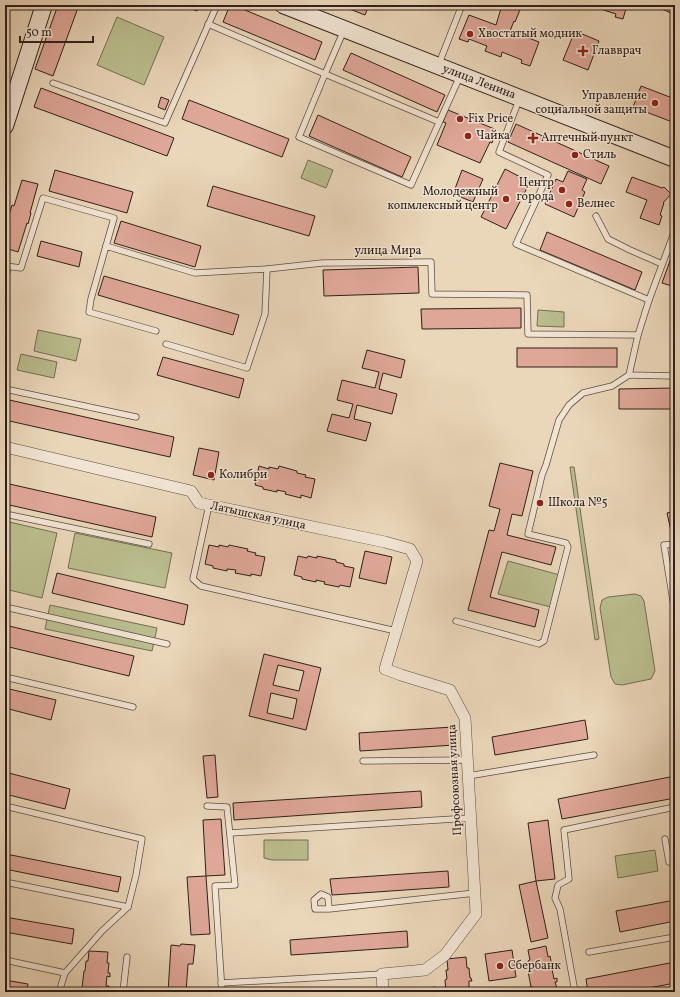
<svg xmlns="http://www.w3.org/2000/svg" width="680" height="997" font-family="Vollkorn,serif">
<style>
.green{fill:#babd8e;stroke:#746e54}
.building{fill:#dfa798;stroke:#2f201a;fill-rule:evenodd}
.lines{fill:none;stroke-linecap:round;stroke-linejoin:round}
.lane-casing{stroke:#5e4e42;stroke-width:7}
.street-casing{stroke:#5e4e42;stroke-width:12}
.secondary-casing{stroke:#2f201a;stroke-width:18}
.lane{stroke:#f1e4d2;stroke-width:5.5}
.street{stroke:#f1e4d2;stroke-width:11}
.secondary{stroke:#f1e4d2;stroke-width:16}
.poi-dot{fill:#8f2418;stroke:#f1e4d2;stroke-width:1.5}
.labels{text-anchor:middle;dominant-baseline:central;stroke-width:3;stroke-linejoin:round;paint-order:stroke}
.poi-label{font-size:12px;fill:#2f201a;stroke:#f1e4d2;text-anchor:start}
.street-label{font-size:12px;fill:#2f201a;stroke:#f1e4d2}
</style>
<rect width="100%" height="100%" fill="#ead6b9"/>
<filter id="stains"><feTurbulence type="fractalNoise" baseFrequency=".005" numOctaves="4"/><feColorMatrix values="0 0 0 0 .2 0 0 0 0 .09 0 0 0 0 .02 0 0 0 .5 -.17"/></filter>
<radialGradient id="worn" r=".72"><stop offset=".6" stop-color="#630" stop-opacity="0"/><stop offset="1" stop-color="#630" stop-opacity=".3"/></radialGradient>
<g class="green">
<path d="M117 17 164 37 144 85 97 65Z"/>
<path d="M308 160 333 170 326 188 301 178Z"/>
<path d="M538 310 564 312V327L537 326Z"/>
<path d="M38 330 81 339 76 361 34 351Z"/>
<path d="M21 354 57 362 54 378 17 370Z"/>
<path d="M570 467H574L599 639 595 640Z"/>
<path d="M5 521 57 533 42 598 5 589Z"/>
<path d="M75 533 172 553 165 588 68 568Z"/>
<path d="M508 561 560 575 551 607 498 594Z"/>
<path d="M635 594 641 596 644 601 655 671 651 679 622 685 615 684 611 677 600 608 602 600 608 597Z"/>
<path d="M50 605 157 628 152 651 45 629Z"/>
<path d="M264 840H308V860H272L264 858Z"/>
<path d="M655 850 658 871 618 878 615 856Z"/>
</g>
<g class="building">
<path d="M58 5H79L53 76 35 69Z"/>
<path d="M182 5H199L197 11Z"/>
<path d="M230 5H233L322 42 315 60 223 22Z"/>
<path d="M339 5H369L365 15Z"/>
<path d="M502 5H522L515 22 514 21 510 31 539 42 530 66 521 63 522 60 502 52 501 57 485 51 487 46 469 39 468 42 459 39 469 15 496 25Z"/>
<path d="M588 5H627L623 19 615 17 616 14Z"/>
<path d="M661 5H675V15L660 8Z"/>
<path d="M575 31 599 41 588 70 563 60Z"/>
<path d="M351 53 445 95 437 112 343 70Z"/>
<path d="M641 86 675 99V123L633 107Z"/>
<path d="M41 88 174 138 167 156 34 107Z"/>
<path d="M161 97 169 100 165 110 158 107Z"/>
<path d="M189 100 289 139 282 157 182 119Z"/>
<path d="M448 110 497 130 492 143 490 142 480 163 437 145 446 123 443 122Z"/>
<path d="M318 115 411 157 402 177 309 136Z"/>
<path d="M516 124 609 166 601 184 508 142Z"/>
<path d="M505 169 530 182 506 229 481 217Z"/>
<path d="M55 170 133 192 127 213 49 191Z"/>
<path d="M462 170 483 179 473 202 453 194Z"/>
<path d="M568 171 587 179 582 190 585 192 574 217 545 204 556 179 563 182Z"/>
<path d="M632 177 662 188 664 187 671 194 663 203H664L660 215 662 216 659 225 640 218 647 200 626 192Z"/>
<path d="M22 180 38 184 30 213H31L28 224 27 223 18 252 5 248V238L10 222H7L12 205 14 206Z"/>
<path d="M213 186 315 216 309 236 207 206Z"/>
<path d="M121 221 201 246 195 267 114 243Z"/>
<path d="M547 232 642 272 635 290 540 250Z"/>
<path d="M41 241 82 252 79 267 37 256Z"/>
<path d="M671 258 675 259V287L662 283Z"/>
<path d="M418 267 419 293 324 296 323 270Z"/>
<path d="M104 276 239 315 233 335 98 295Z"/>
<path d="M521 308V328L422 329 421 309Z"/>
<rect x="517" y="348" width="100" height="19"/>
<path d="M367 350 405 360 401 378 383 373 379 389 397 394 392 414 357 405 354 419 371 423 366 441 327 431 332 414 349 418 353 404 337 400 342 380 375 388 379 372 362 368Z"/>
<path d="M163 357 244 379 239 398 157 375Z"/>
<path d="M675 388V409H619V389Z"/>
<path d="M5 399 174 437 170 457 5 420Z"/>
<path d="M199 448 219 452 214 480 193 475Z"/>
<path d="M500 463 533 471 522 516 512 514 507 535 556 547 551 565 502 552 490 597 539 610 535 627 468 610 489 530 494 531 500 509 489 506Z"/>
<path d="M259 466 269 469V467L278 469 279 466 297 471V473L306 475 305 477 315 479 311 498 301 495V498L285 494 286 492 277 490V492L263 489V487L255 485Z"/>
<path d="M5 483 156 517 152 537 5 504Z"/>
<path d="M675 511V530L671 531 667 513Z"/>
<path d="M209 545 219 547V545L228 547 229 545 248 549 247 551 256 553 255 555 265 557 261 576 251 574V576L235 573 236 570 227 569V571L213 568V566L205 564Z"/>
<path d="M365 551 392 557 386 584 359 578Z"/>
<path d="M298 556 307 558 308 556 317 558V556L336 560V562L344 564V566L354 568 350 587 340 585 339 587 324 584 325 582 316 580V582L302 579V577L294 575Z"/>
<path d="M57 573 188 605 184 625 52 593Z"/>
<path d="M5 625 134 656 129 676 5 646Z"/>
<path d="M264 654 321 668 306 730 249 716ZM278 665 304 671 299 691 273 685ZM271 693 297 699 293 719 267 713Z"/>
<path d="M5 688 56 700 51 720 5 708Z"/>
<path d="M585 720 588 739 495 755 492 737Z"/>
<path d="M453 727 455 745 360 751 359 733Z"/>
<path d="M215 755 218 797 207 798 203 756Z"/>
<path d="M5 772 70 789 65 809 5 794Z"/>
<path d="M675 776V798L562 819 558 799Z"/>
<path d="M421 791 422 807 234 820 233 803Z"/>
<path d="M221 819 225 875 206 876 203 820Z"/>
<path d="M548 820 555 879 536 881 528 823Z"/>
<path d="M6 854 121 877 118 892 5 869Z"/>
<path d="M448 871 449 887 332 895 330 879Z"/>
<path d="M206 876 210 934 191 935 187 877Z"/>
<path d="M536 881 548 938 531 942 519 885Z"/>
<path d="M675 900V921L620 932 616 911Z"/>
<path d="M5 917 74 929 72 944 5 932Z"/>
<path d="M407 931 408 947 291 955 290 940Z"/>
<path d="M181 944 195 945 193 964H188L186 992H168L171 945 180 946Z"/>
<path d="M546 946 548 957 550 956 552 966 554 965 555 969H552L554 979 557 978V982H555L558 992H534L533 987H531L528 971 530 970 528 961 530 960 528 950Z"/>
<path d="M512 950 516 977 489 981 485 954Z"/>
<path d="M89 951 108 952 107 963H109L108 973H110V977L107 976 106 986H109L108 990H106V992H83V988H82L84 971H85L86 961H88Z"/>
<path d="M466 957 467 968H469L470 978H471L472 981H469V991L472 992H446L445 980 447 979 446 970H448L447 959Z"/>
<path d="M675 962V983L627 992H588L586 979Z"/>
<path d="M5 980 28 984 26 992H5Z"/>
<path d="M436 987 437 992H392V991Z"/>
</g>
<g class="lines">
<defs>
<g id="lane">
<path d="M208 24 325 74 299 137 411 185 460 76"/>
<path d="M344 30 325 74 439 122"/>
<path d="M438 66 462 5"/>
<path d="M53 83 165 123 217 5"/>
<path d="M519 100 499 152 548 175 516 244 649 300"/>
<path d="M596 216 608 239 630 250 662 264"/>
<path d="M5 266 21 268 43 198 114 218 106 246"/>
<path d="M5 282 8 267"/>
<path d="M156 331 89 312 91 299 106 246 195 273 267 269 322 263 431 262 432 294 527 295 528 334 638 335 629 375 675 376"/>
<path d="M638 335 649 300 675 230"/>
<path d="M166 344 247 368 265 314 267 269"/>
<path d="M5 389 136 417"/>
<path d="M209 505 193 579 201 586 396 631"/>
<path d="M5 514 149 544"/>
<path d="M675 544 664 545 675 613"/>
<path d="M5 607 167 644"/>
<path d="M456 621 539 644 544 641 568 547 566 543 528 534 542 475 546 465 559 420 569 405 583 393 612 386 629 375"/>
<path d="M5 677 133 707"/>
<path d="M363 761 467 760"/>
<path d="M468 776 594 755"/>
<path d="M5 806 142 839 136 875 128 907"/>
<path d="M207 806 227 807 235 885 215 886 222 992"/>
<path d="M230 833 470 818"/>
<path d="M665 839 669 862 675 861"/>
<path d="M5 882 128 907 102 931 65 973 59 992"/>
<path d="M329 909 328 897 321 894 314 900 315 909H329L475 893"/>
<path d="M589 952 675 937"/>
<path d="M5 960 65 973"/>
<path d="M221 983 382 974"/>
<path d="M123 992 127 957"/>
<path d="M575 992 560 909 555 898 558 885 569 879 564 830 675 807"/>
</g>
<path id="street" d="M5 447 191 491 199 503 385 542 410 549 417 561 385 669 401 675 450 690 465 718 476 914 445 955 425 970 382 974 383 992"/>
<g id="secondary">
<path d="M283 5 675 159"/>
<path d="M5 126 44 5"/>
</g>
</defs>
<use href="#lane" class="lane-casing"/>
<use href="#street" class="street-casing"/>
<use href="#secondary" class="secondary-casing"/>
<use href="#lane" class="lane"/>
<use href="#street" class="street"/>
<use href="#secondary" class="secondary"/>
</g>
<g class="poi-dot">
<circle cx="470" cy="34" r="4"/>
<path d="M581 45h4v4h4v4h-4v4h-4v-4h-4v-4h4z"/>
<circle cx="655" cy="103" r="4"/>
<circle cx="460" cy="119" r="4"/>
<circle cx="468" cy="136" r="4"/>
<path d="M531 132h4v4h4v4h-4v4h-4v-4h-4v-4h4z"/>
<circle cx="575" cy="155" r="4"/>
<circle cx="562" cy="190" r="4"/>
<circle cx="506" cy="199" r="4"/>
<circle cx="569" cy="204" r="4"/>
<circle cx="211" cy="475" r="4"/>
<circle cx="540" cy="503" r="4"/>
<circle cx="500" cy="966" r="4"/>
</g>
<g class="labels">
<g class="poi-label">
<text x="478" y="34">Хвостатый модник</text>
<text x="592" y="51">Главврач</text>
<text x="647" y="96" text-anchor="end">Управление<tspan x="647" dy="14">социальной защиты</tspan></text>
<text x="468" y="119">Fix Price</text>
<text x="476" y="136">Чайка</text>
<text x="541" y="138">Аптечный пункт</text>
<text x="583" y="155">Стиль</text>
<text x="554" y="183" text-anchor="end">Центр<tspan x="554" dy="14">города</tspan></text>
<text x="498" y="192" text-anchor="end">Молодежный<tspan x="498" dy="14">копмлексный центр</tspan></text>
<text x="577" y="204">Велнес</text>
<text x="219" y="475">Колибри</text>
<text x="548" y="503">Школа №5</text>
<text x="508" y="966">Сбербанк</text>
</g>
<g class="street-label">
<text transform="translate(479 82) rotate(21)">улица Ленина</text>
<text x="388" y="251">улица Мира</text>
<text transform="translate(258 516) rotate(12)">Латышская улица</text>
<text transform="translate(455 780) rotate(-93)">Профсоюзная улица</text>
</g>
</g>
<rect width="680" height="997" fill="none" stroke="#ead6b9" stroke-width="20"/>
<rect x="6" y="6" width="668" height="985" fill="none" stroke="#2f201a" stroke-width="2"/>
<rect x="10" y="10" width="660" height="977" fill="none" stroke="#2f201a"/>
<path d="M20 36v6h73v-6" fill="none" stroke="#2f201a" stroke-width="2"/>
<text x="26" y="36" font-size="12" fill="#2f201a" stroke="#f1e4d2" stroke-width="3" paint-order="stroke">50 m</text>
<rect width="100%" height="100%" filter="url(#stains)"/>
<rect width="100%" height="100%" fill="url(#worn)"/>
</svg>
